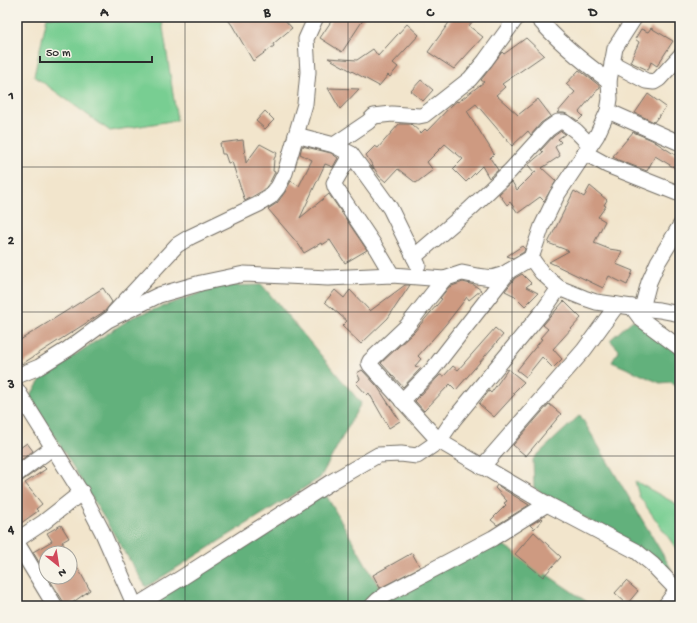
<svg xmlns="http://www.w3.org/2000/svg" width="697" height="623" font-family="'Gochi Hand',sans-serif">
<style>
.green{fill:#78ce92;stroke:#527c5e}
.forest{fill:#62b17c;stroke:#466e54}
.building{fill:#ce9a81}
.lines{fill:none;stroke-linecap:round;stroke-linejoin:round}
.minor-casing{stroke:#716c63;stroke-width:17}
.minor{stroke:#fff;stroke-width:15}
.grid{fill:none;stroke:#2b2b2b;stroke-width:1;stroke-opacity:0.55}
.neatline{fill:none;stroke:#2b2b2b;stroke-width:1.5}
.grid-label{font-size:13px;text-anchor:middle;font-weight:bold;fill:#2b2b2b}
</style>
<rect width="100%" height="100%" fill="#f7f3e8"/>
<filter id="ink" filterUnits="userSpaceOnUse"><feTurbulence type="fractalNoise" baseFrequency=".025" numOctaves="2"/><feDisplacementMap in="SourceGraphic" scale="8" xChannelSelector="R" yChannelSelector="G"/><feConvolveMatrix kernelMatrix="1 2 1 2 8 2 1 2 1" color-interpolation-filters="sRGB"/></filter>
<filter id="wash" filterUnits="userSpaceOnUse"><feTurbulence type="fractalNoise" baseFrequency=".012" numOctaves="4" result="noise"/><feDisplacementMap in="SourceGraphic" scale="16" xChannelSelector="R" yChannelSelector="G"/><feGaussianBlur stdDeviation="0.9" result="paint"/><feColorMatrix in="noise" values="0 0 0 0 0 0 0 0 0 0 0 0 0 0 0 0 0 1.4 0 .05"/><feComposite in="paint" operator="in"/></filter>
<g filter="url(#wash)">
<rect width="100%" height="100%" fill="#f2e5cc"/>
<g class="green">
<path d="M47 17H157L162 21 177 120 110 131 34 76Z"/>
<path d="M635 481 680 506V554L639 496Z"/>
</g>
<g class="forest">
<path d="M262 285 361 403 320 478 146 587 30 396 44 375 133 317 220 286Z"/>
<path d="M633 320 680 354V390L671 382 660 383 612 362 619 350 610 340Z"/>
<path d="M580 415 672 570 534 488 533 459Z"/>
<path d="M322 488 386 599 496 540 593 606H156L151 598Z"/>
</g>
<g id="blocks">
<g class="building">
<path d="M226 17H282L292 28 273 44 274 46 253 61 232 25Z"/>
<path d="M334 17H365L342 52 320 38Z"/>
<path d="M453 17H476L469 26 483 37 454 69 428 52Z"/>
<path d="M407 24 419 35 393 63 398 67 390 77 388 75 379 86 328 58 357 60 373 49 378 56Z"/>
<path d="M651 28 673 41 657 66 651 62 648 70 630 62 639 42 635 39 641 29 648 32Z"/>
<path d="M526 38 544 55 502 84 505 87 496 95 518 115 538 99 551 116 541 123 531 135 528 131 512 146 476 104 467 111 494 154 490 158 498 170 489 178 482 166 466 182 453 169 463 159 445 144 427 162 433 170 416 183 398 169 386 182 379 176 374 168 373 169 371 166 374 168 366 155 375 146 378 148 399 124H411L421 133 425 129 427 131 452 105 457 101 458 102 484 82 481 80 502 52 504 54Z"/>
<path d="M579 70 600 86V87L579 112 583 116 578 121 569 115 564 113H557L575 92 566 84Z"/>
<path d="M421 80 433 90 423 101 411 91Z"/>
<path d="M328 88 359 89 340 109Z"/>
<path d="M648 94 666 107 654 122 635 113Z"/>
<path d="M265 111 274 120 265 129 256 121Z"/>
<path d="M561 131 565 134 558 139 561 142 555 147 560 156 542 168 556 181 544 201 540 197 518 213 510 202 507 205 499 194 512 182 517 190 536 171 534 172 528 165 543 152 541 150 554 136Z"/>
<path d="M633 132 652 140 680 158V171L655 156 647 171 618 160 613 156Z"/>
<path d="M243 140 246 163 260 144 277 153 274 159 273 171 275 172 270 182 264 190 245 201 232 162 228 163 225 154H222L220 143Z"/>
<path d="M302 146 331 153 338 158 333 167 325 164 300 218 329 194 367 250 345 263 330 240 322 245 321 243 304 253 299 245 268 209 277 203 285 192 291 181 299 186 312 160 300 154Z"/>
<path d="M590 186 607 200 604 205 606 206 598 217 605 221 594 243 609 249 622 251 616 264 633 271 627 285 609 276 603 288 549 262 569 251 548 243 574 191 584 197Z"/>
<path d="M522 246 525 249 524 252 513 258 507 256Z"/>
<path d="M522 274 531 283 526 287 538 293 525 306 515 296 505 291 515 278Z"/>
<path d="M463 282 474 285 481 290 469 300 467 297 446 324 418 356 421 359 415 366 421 368 403 387 381 363 414 332 442 299 440 298 449 287Z"/>
<path d="M405 285H410L388 318 361 344 342 326 347 321 325 302 335 290 344 298 350 290 370 311Z"/>
<path d="M103 288 112 302 105 311 22 364 17 357V342Z"/>
<path d="M564 301 581 318 553 349 562 359 553 368 542 357 526 377 517 370 542 339 540 338 548 329 543 325Z"/>
<path d="M495 328 503 335 456 390 450 384 424 411 415 401 440 375 444 376 453 366 458 370Z"/>
<path d="M508 369 524 382 513 393 515 394 494 417 479 404 489 391 491 393Z"/>
<path d="M362 370 377 386 400 421 389 428 369 393 367 395 356 383 360 379 357 373Z"/>
<path d="M549 404 561 414 526 456 513 445Z"/>
<path d="M27 443 33 451 17 463V450Z"/>
<path d="M43 466 46 469 25 483 42 504 36 509 38 511 17 526V483L22 481Z"/>
<path d="M497 485 529 505 497 525 491 520 506 505 504 503 507 501 495 488Z"/>
<path d="M542 518 543 519 534 529 530 525Z"/>
<path d="M61 525 69 538 62 542 68 553H46V574L33 552 52 541 47 533Z"/>
<path d="M534 532 561 557 543 577 515 554Z"/>
<path d="M412 553 420 567 380 588 373 575Z"/>
<path d="M70 554 90 590 68 606H64L63 601 48 577H70Z"/>
<path d="M626 581 638 591 627 604 615 593Z"/>
</g>
</g>
</g>
<g filter="url(#ink)">
<use href="#blocks" fill-opacity="0" stroke="#716c63" stroke-width="1"/>
<g class="lines">
<defs>
<g id="minor">
<path d="M537 17C558 42 583 62 609 81"/>
<path d="M635 17 615 48 609 81 610 99 608 111 597 135 557 195 542 226 531 258 542 273 559 288 584 298 596 302 632 307 659 310 680 314"/>
<path d="M612 63 646 81 654 82 659 79 680 56"/>
<path d="M608 111 680 143"/>
<path d="M296 135 334 145 351 154 390 208 418 265"/>
<path d="M334 145 368 122 374 116 392 114 419 116 424 115 470 79 485 61 517 17"/>
<path d="M585 153 607 165 680 194"/>
<path d="M351 154 334 183 335 187 376 248 392 275"/>
<path d="M414 257 470 209 510 171 548 129 558 122H564L576 131 590 145"/>
<path d="M444 279 407 326 370 361 369 363 370 365 439 441 547 504 636 551 652 564 680 593"/>
<path d="M632 307 641 319 680 348"/>
<path d="M642 308 649 282 658 262 680 226"/>
<path d="M114 313 177 245 190 237 259 204 270 197 278 187 285 173 305 104 308 72 306 39 316 17"/>
<path d="M17 376 39 367 68 349 108 320 159 295 201 283 244 274 328 278 392 275 444 279 462 273 477 276 492 278 502 275 531 258"/>
<path d="M17 390 87 502 102 531 135 606"/>
<path d="M402 401 432 370 509 271"/>
<path d="M482 467 584 350 617 305"/>
<path d="M17 474 52 448"/>
<path d="M17 540 44 522 82 492"/>
<path d="M17 543 55 606"/>
<path d="M136 606 183 577 331 482 378 455 401 454 417 456 439 441 454 419 543 311 559 288"/>
<path d="M372 606 378 600 385 595 493 538 547 504"/>
<path d="M665 606 680 586"/>
</g>
</defs>
<use href="#minor" class="minor-casing"/>
<use href="#minor" class="minor"/>
</g>
</g>
<path class="grid" d="M185 17V606M348 17V606M512 17V606M17 167H680M17 312H680M17 456H680"/>
<rect width="697" height="623" fill="none" stroke="#f7f3e8" stroke-width="44"/>
<g transform="translate(58 565) rotate(150)"><circle r="19" fill="#f7f3e8" stroke="#a5a39c"/>
<path d="M0-3L7 15L0 10L-7 15Z" fill="#d1495b"/>
<text y="-6" font-size="11" font-weight="bold" text-anchor="middle" fill="#2b2b2b">N</text>
</g>
<path d="M40 56v6h112v-6" fill="none" stroke="#2b2b2b" stroke-width="2"/>
<text x="46" y="56" font-size="12" fill="#2b2b2b" stroke="#f7f3e8" stroke-width="3" paint-order="stroke">50 m</text>
<rect x="22" y="22" width="653" height="579" class="neatline"/>
<g class="grid-label">
<text x="104" y="16">A</text>
<text x="267" y="16">B</text>
<text x="430" y="16">C</text>
<text x="593" y="16">D</text>
<text x="11" y="99">1</text>
<text x="11" y="244">2</text>
<text x="11" y="388">3</text>
<text x="11" y="533">4</text>
</g>
</svg>
